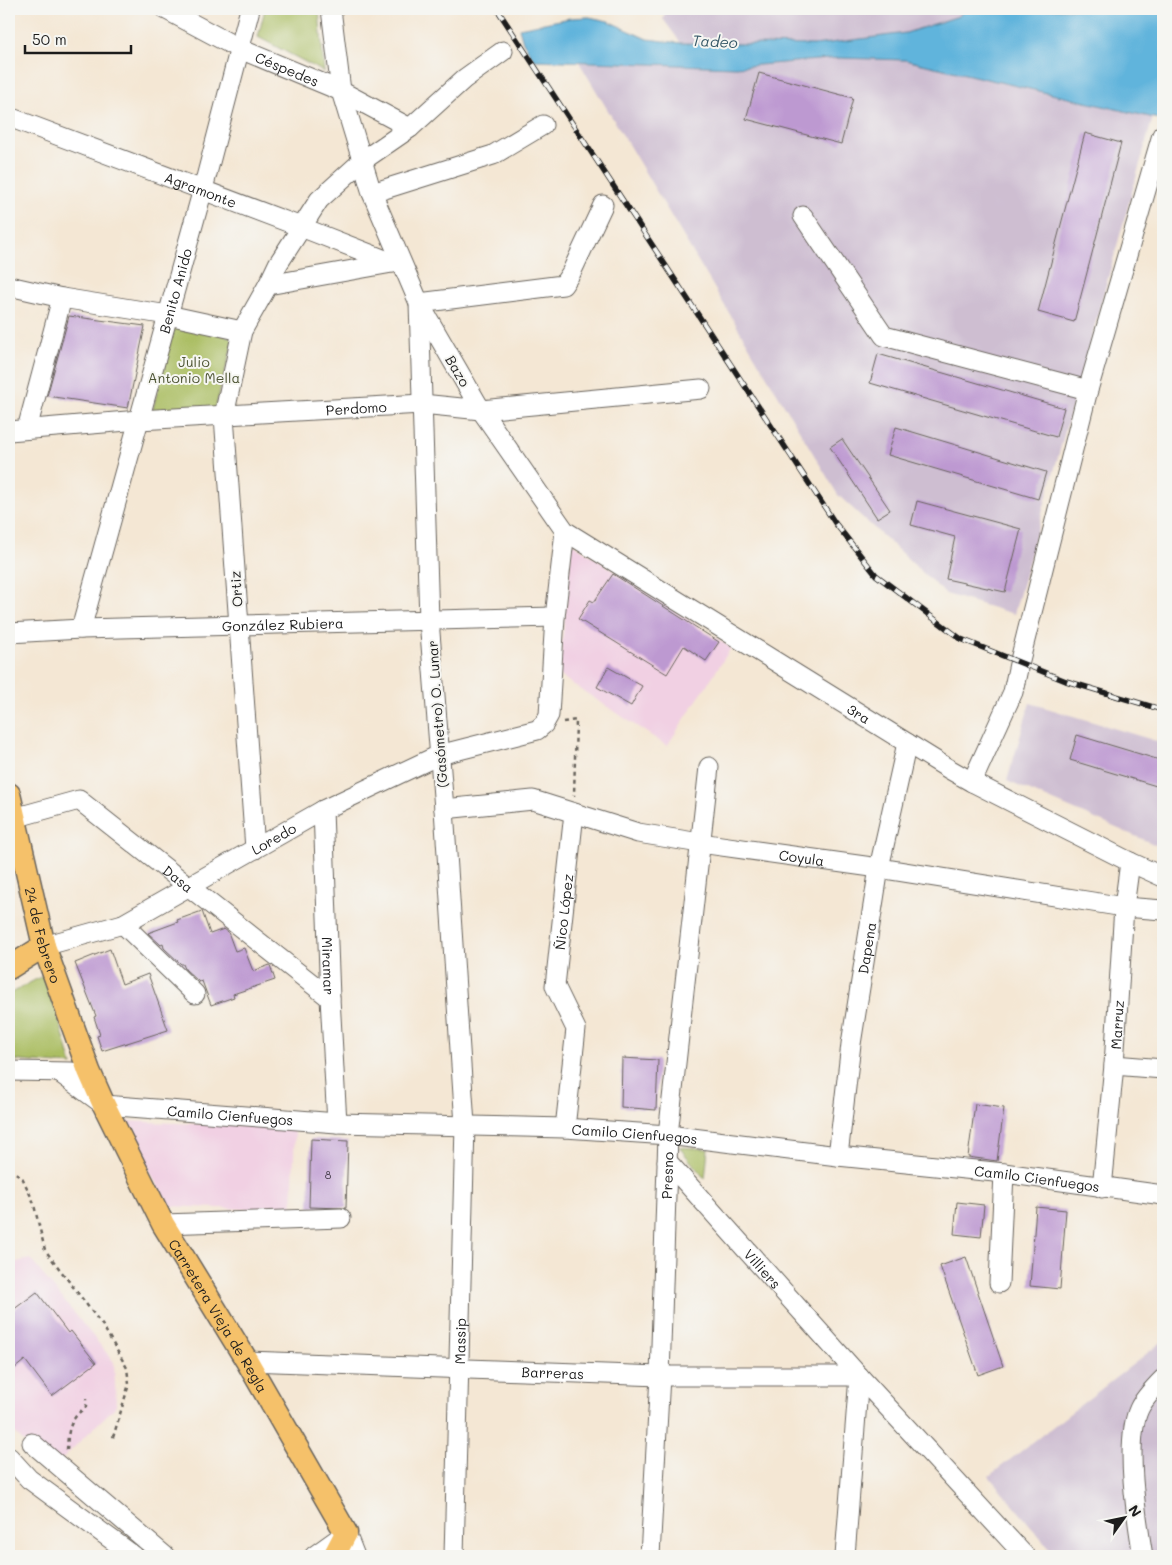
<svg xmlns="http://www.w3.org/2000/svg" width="1172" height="1565" font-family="Mali,sans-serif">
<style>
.built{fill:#f1d0e3}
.industrial{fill:#cebed1}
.green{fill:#abbe63;stroke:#646d40}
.water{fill:#60b4dc;stroke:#3e687c}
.building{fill:#bd99d1}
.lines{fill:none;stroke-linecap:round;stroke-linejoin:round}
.minor-casing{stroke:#68635c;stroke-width:21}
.major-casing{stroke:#68635c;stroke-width:25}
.path{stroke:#68635c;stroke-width:2.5;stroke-dasharray:4 4;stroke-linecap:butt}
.minor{stroke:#fff;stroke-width:19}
.major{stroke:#f5c16b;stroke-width:22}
.rail-casing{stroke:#1c1c1c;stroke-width:5.5}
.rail{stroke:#f6f6f2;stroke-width:4;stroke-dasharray:11;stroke-linecap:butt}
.labels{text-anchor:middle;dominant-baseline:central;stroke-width:4;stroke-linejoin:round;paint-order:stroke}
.number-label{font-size:11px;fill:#443b49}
.street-label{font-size:14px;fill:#1c1c1c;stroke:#f6f6f2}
.park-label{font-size:14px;fill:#4e5535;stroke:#f6f6f2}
.water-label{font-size:15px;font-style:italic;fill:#375969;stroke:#f6f6f2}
</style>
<rect width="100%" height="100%" fill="#f6f6f2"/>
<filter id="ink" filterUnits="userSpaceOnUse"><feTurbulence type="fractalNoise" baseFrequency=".02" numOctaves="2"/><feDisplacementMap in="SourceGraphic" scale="10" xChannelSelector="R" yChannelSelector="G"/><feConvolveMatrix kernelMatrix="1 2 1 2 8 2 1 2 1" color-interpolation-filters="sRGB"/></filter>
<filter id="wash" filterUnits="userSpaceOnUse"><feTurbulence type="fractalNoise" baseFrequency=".0096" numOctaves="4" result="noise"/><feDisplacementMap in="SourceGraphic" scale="20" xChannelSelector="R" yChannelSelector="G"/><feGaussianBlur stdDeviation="1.12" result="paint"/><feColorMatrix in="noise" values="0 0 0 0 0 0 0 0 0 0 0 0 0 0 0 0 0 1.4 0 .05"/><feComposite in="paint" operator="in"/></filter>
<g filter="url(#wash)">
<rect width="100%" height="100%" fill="#f4e7d4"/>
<g class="built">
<path d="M572 543 731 648 667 746 559 675Z"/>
<path d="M124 1121 295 1128 292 1211 168 1206Z"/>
<path d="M30 1259 114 1362 116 1406 50 1471 9 1426V1268L12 1263Z"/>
</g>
<g class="industrial">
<path d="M667 9H965L959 16 906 33 815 45 681 43 663 19Z"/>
<path d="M840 58 905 60 1153 117 1014 614 946 594 838 495 579 62 637 64Z"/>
<path d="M1030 703 1163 743V848L1007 781Z"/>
<path d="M1163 1341V1556H1056L989 1476Z"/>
</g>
<g class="green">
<path d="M265 9H319L324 72 258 37Z"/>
<path d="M175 323 234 338 215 409 152 412Z"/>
<path d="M46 974 72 1065 9 1060V994Z"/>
<path d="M679 1147 708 1149 705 1179Z"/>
</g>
<path class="water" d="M965 9H1163V120L905 60 840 58 736 67 534 60 523 42 519 28 570 18 589 17 608 21 647 39 681 43 815 45 906 33 959 16Z"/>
<g id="blocks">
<g class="building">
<path d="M759 73 853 98 841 144 746 119Z"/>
<path d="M1085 133 1121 143 1074 322 1038 312Z"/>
<path d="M69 316 145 326 128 408 47 396Z"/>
<path d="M878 354 1064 408 1056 437 870 383Z"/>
<path d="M896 427 1046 472 1038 499 888 455Z"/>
<path d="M842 439 890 510 877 518 830 447Z"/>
<path d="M917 501 1021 529 1005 592 946 579 955 537 911 525Z"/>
<path d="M613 574 719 642 706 661 684 646 667 674 578 619 590 600 594 602Z"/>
<path d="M608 667 642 686 631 706 597 687Z"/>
<path d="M1077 735 1163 761V788L1070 760Z"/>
<path d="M202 911 210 934 224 929 228 932 235 951 244 948 253 971 270 965 275 980 233 994 234 997 211 1005 202 981 199 982 185 969 183 964H181L164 948 163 944 161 945 148 933 178 922 177 920Z"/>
<path d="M110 949 122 984 148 974 168 1030 102 1051 97 1036 100 1035 94 1017 96 1016 75 963Z"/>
<path d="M622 1058 658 1060 656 1110 621 1107Z"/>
<path d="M975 1104 1004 1108 997 1161 968 1157Z"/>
<path d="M311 1139 348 1141 346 1208 309 1207Z"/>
<path d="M957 1202 984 1205 981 1237 954 1234Z"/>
<path d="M1036 1207 1066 1210 1060 1289 1030 1286Z"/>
<path d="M966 1257 1003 1366 978 1375 940 1266Z"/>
<path d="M37 1292 68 1333 71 1331 96 1363 52 1396 25 1360 9 1373V1313Z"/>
</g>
</g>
</g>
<g filter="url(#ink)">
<use href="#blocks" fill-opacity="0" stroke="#68635c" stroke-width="1"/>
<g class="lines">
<defs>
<g id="minor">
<path id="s1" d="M165 9 240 49 341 91 410 128"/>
<path id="s2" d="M9 117 301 227 393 263"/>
<path d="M372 193 493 155 543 125"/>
<path d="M803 216 884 336 1088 390"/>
<path d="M268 285 392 263"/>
<path d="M9 286 62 298 168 315 242 331"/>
<path d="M27 429 62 298"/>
<path id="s3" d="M9 431 139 420 422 404 481 410 701 389"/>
<path id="s4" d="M565 531 949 769 972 782 1130 862 1163 877"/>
<path id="s5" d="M81 629 203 189 250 9"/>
<path id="s6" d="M9 633 81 629 555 617"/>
<path d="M972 782 1013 692 1019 664 1088 390 1162 135"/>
<path id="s7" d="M444 809 533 800 638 833 700 843 879 868 1124 907 1163 910"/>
<path id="s8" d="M323 810 330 998 337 1123"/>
<path id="s9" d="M14 818 79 800 330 998"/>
<path d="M255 849 224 416 242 331 268 285 278 264 319 200 362 161 410 128 464 79 503 51"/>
<path d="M123 924 195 994"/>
<path id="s10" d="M44 946 123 924 323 810 439 755 537 730 544 724 549 715 555 617 565 531 481 410 419 303 372 193 341 91 331 9"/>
<path d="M1114 1065 1163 1069"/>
<path d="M9 1071 72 1072"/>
<path id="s11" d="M60 1073 104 1105 337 1123 565 1128 668 1135 838 1156 1004 1173 1163 1195"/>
<path id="s12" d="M565 1128 576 1029 555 986 574 813"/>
<path id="s13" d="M838 1156 851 1044 879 868 907 743"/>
<path id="s14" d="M667 1161 859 1376 1025 1556"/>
<path id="s15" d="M1102 1188 1114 1065 1124 907 1130 862"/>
<path d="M163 1224 341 1218"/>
<path d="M999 1283 1004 1173"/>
<path id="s16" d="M247 1361 660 1376H859"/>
<path d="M32 1443 165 1556"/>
<path d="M9 1457 29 1479 134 1556"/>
<path d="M314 1556 346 1533 355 1556"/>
<path id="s17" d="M454 1556 465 1125 444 809 429 620 419 303 563 285 571 273 603 205"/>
<path id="s18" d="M650 1556 660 1376 668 1135 709 767"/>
<path d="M845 1556 859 1376"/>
<path d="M1143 1556C1137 1520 1124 1442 1139 1409 1144 1398 1155 1387 1163 1379"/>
</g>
<g id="major">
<path id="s19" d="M9 794 44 946 89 1071 104 1105 163 1224 247 1361 346 1533 334 1556"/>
<path d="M9 968 44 946"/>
</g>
</defs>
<use href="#minor" class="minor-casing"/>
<use href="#major" class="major-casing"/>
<g class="path">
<path d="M563 722 576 720 574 796"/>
<path d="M9 1169 22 1177 33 1201 45 1250 103 1326 127 1368 129 1384 112 1441"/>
<path d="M67 1450C68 1431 69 1419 86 1407V1399"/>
</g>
<use href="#minor" class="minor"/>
<use href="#major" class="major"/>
<defs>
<path id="rail" d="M497 9 835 523 876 575 961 639 1066 681 1163 710"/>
</defs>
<use href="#rail" class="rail-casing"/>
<use href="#rail" class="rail"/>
</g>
</g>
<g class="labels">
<g class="number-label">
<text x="328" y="1174">8</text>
</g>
<g class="street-label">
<text stroke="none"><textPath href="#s1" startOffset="136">Céspedes</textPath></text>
<text stroke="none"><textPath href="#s2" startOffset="205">Agramonte</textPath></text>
<text stroke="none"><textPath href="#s5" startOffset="351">Benito Anido</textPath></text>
<text transform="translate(458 371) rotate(60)">Bazo</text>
<text stroke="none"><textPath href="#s3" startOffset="348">Perdomo</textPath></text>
<text transform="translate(236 589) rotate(-94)">Ortiz</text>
<text stroke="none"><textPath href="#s6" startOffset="274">González Rubiera</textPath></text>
<text stroke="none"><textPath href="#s4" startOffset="346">3ra</textPath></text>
<text transform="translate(437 714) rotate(-94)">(Gasómetro) O. Lunar</text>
<text stroke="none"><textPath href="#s10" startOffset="255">Loredo</textPath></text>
<text stroke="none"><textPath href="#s7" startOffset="365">Coyula</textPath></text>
<text stroke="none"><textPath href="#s9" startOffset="194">Dasa</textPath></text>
<text stroke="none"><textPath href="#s12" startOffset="222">Ñico López</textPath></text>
<text stroke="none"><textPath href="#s19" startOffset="145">24 de Febrero</textPath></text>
<text stroke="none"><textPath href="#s13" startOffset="210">Dapena</textPath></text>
<text stroke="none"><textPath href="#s8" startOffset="156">Miramar</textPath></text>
<text stroke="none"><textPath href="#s15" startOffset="164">Marruz</textPath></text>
<text stroke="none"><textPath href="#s11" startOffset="181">Camilo Cienfuegos</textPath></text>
<text stroke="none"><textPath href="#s11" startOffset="586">Camilo Cienfuegos</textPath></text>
<text stroke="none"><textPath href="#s18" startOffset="381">Presno</textPath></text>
<text stroke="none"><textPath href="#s11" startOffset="991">Camilo Cienfuegos</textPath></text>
<text stroke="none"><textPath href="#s14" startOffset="144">Villiers</textPath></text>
<text stroke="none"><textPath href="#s19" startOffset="566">Carretera Vieja de Regla</textPath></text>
<text stroke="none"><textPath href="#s17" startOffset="215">Massip</textPath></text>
<text stroke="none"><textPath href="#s16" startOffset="306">Barreras</textPath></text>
</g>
<g class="park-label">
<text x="194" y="361">Julio<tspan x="194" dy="16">Antonio Mella</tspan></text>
</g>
<g class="water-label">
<text transform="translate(715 41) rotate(3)">Tadeo</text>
</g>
</g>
<rect width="1172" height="1565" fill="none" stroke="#f6f6f2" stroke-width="30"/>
<g transform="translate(1124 1518) rotate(57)" stroke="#f6f6f2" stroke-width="4" paint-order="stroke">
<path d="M0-4L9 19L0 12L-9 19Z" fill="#1c1c1c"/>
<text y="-8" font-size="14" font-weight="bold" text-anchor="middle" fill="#1c1c1c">N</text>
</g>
<path d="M25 45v8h106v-8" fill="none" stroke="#1c1c1c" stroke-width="2.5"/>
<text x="32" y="45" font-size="15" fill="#1c1c1c" stroke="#f6f6f2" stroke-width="4" paint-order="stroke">50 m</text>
</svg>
